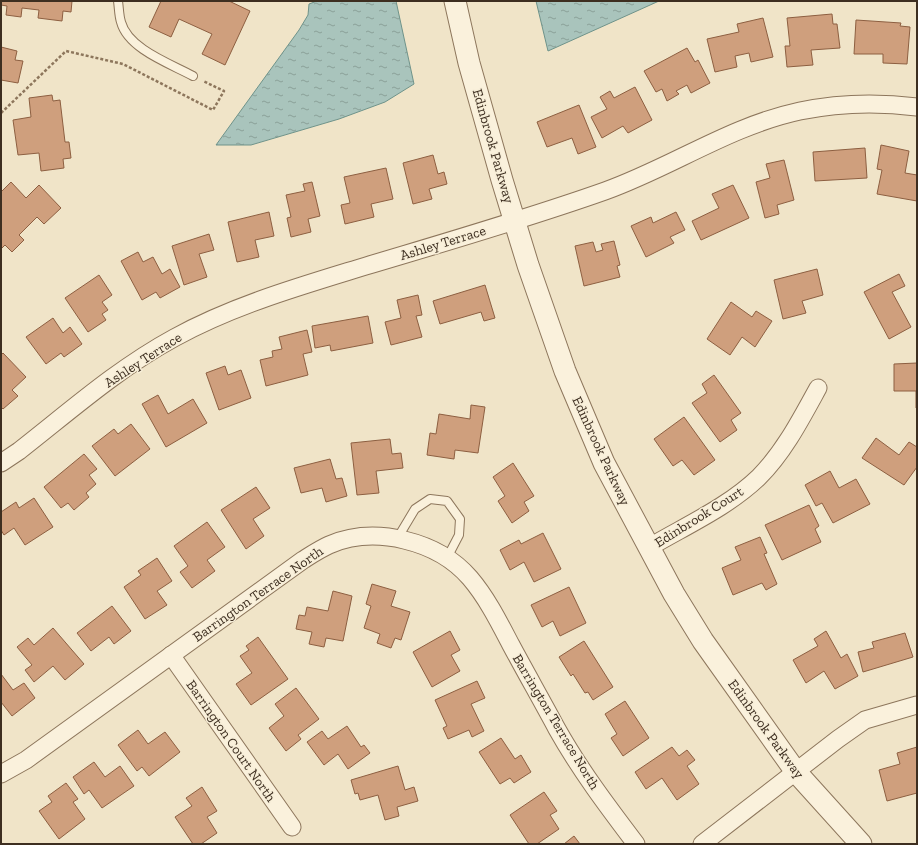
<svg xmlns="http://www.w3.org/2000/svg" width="918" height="845" font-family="'Zilla Slab',serif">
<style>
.water{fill:url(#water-ripples);stroke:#6f938a}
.building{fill:#cf9f7d;stroke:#8d5f41}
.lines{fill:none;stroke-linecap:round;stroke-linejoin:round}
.service-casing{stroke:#8d765c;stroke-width:10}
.minor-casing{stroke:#8d765c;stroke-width:19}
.tertiary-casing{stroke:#8d765c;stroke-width:23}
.path{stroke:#8d765c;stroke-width:2.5;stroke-dasharray:3 2;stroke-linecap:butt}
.service{stroke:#faf1dc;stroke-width:8}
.minor{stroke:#faf1dc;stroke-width:17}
.tertiary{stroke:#faf1dc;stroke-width:21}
.labels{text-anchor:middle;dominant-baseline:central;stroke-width:3;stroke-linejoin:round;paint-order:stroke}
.street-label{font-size:14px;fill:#3d2e20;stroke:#f7eed8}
</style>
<defs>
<pattern id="water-ripples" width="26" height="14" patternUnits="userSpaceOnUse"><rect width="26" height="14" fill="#a9c4bc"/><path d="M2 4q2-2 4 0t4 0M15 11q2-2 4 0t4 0" fill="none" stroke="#8ba098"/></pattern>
</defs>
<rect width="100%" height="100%" fill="#f0e4c8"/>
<g class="water">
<path d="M317 1H396L414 84 385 102 339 119 251 145H216L299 30 308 15 309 4Z"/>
<path d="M536 1H659L548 51Z"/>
</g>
<g class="building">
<path d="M1 1H72L71 12 63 11 62 21 38 18 39 10 22 8 21 17 6 15 7 6 1 5Z"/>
<path d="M161 1H229L250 11 225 65 202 54 212 34 179 19 171 37 149 27Z"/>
<path d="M832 14 833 24H837L840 48 811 50 813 65 787 67 785 46H790L787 18Z"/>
<path d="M763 18 773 57 751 62 749 53 735 56 737 67 715 72 707 39 739 32 737 24Z"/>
<path d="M856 20 901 23 900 26 910 27 907 64 883 63V54H854Z"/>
<path d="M1 47 17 51 15 60 23 61 18 83 1 80Z"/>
<path d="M687 48 695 62 698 60 710 83 691 93 687 85 676 91 679 94 667 101 662 89 656 92 644 71Z"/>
<path d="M635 87 652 120 628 133 623 126 602 138 591 117 607 109 600 97 610 91 614 98Z"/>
<path d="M52 95 53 101 60 100 65 142H69L71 158 63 159 64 168 41 171 39 153 18 155 13 120 31 117 29 98Z"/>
<path d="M579 105 596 147 578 154 572 138 547 147 537 122Z"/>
<path d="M881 145 909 151 905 173 917 175V201L877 194 882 170 877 169Z"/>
<path d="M865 148 867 178 815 181 813 152Z"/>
<path d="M433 155 438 174 444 172 447 184 429 189 432 199 413 204 403 163Z"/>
<path d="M784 160 794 200 777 205 779 214 765 218 756 182 770 178 766 164Z"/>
<path d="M386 168 393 199 371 204 374 217 345 224 341 205 350 203 344 177Z"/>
<path d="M11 182 26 198 39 185 61 208 44 224 37 217 19 235 24 240 12 252 5 245 1 249V192Z"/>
<path d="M312 182 320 216 308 219 311 232 291 237 287 218 291 217 286 195 305 191 303 184Z"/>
<path d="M733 185 749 218 701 240 692 221 719 208 712 194Z"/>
<path d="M269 212 274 236 255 240 259 257 237 262 228 222Z"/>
<path d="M676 212 685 230 670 237 674 243 646 257 631 226 651 217 653 223Z"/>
<path d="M209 234 214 250 199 254 207 277 184 285 172 246Z"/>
<path d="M614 241 620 265 617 266 620 277 584 286 575 246 593 242 596 252 603 250 601 244Z"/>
<path d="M138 252 143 262 153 257 162 274 170 269 180 287 160 298 156 292 142 300 121 261Z"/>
<path d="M817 269 823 295 802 301 806 313 783 319 774 280Z"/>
<path d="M899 274 905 286 892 292 911 327 889 339 864 292Z"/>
<path d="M99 275 112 295 102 302 108 310 102 314 106 320 88 332 65 298Z"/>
<path d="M485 285 495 318 484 321 481 312 440 324 433 301Z"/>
<path d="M418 295 422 315 416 316 422 337 391 345 385 322 401 318 397 300Z"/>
<path d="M731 302 752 317 756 311 772 321 755 347 742 337 730 355 707 339Z"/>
<path d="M368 316 373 343 331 351 330 345 315 348 312 326Z"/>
<path d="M53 318 63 333 70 327 82 344 64 357 61 353 46 364 26 337Z"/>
<path d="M307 330 312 352 303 354 308 375 266 386 260 360 273 357 272 351 282 349 279 337Z"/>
<path d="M3 353 26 377 12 390 18 396 3 409 1 407V355Z"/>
<path d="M917 363V408H916V391H894V364Z"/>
<path d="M225 366 228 375 241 370 251 398 219 410 206 373Z"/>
<path d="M714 375 741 413 731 420 737 430 720 442 692 403 707 393 702 384Z"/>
<path d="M158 395 168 414 193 399 207 423 166 447 142 404Z"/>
<path d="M471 405 485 407 478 453 455 450 454 459 427 455 430 433 436 434 439 414 470 419Z"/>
<path d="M684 417 715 460 694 475 682 460 673 466 654 439Z"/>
<path d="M131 424 150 449 115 476 92 446 114 429 118 434Z"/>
<path d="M876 438 899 455 909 442 917 447V467L904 485 862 458Z"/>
<path d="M390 439 392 454 401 453 403 468 376 471 379 493 357 495 351 443Z"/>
<path d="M84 454 97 469 89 475 96 484 86 493 89 497 74 510 68 503 61 508 44 487Z"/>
<path d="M330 459 336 479 342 478 347 496 326 502 322 488 301 493 294 468Z"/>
<path d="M513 463 534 496 524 502 529 511 512 523 498 501 505 496 493 477Z"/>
<path d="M830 471 839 488 856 479 870 504 833 523 822 503 816 506 805 485Z"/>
<path d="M256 487 270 508 253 519 264 536 246 549 221 510Z"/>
<path d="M34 498 53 527 25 545 14 528 4 535 1 530V512L16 502 19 508Z"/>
<path d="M809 505 819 526 815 529 821 542 782 560 765 525Z"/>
<path d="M207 522 225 547 207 560 215 571 192 588 180 572 188 566 174 546Z"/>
<path d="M543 533 561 569 534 582 524 562 510 570 500 550 519 540 521 544Z"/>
<path d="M760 537 767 553 764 554 777 584 766 590 762 583 733 595 722 568 741 560 735 547Z"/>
<path d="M157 558 172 581 157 591 167 605 145 619 124 587 141 575 138 571Z"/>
<path d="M372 584 396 591 391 606 410 612 401 640 395 638 391 648 377 643 380 634 364 628 371 606 366 604Z"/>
<path d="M569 587 586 623 560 636 553 621 542 627 531 605Z"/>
<path d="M333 591 352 596 343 641 326 638 324 647 309 644 312 632 296 629 299 615 305 616 307 607 328 611Z"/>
<path d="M112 606 131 631 114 644 109 637 91 651 77 633Z"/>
<path d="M53 628 84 664 65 680 53 666 34 682 25 670 32 665 17 647 28 638 34 645Z"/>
<path d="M450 631 460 650 451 655 460 671 432 687 413 652Z"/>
<path d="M826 631 841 658 847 654 858 676 835 689 824 671 806 683 793 660 818 646 814 639Z"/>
<path d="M905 633 913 657 863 672 858 652 874 648 872 642Z"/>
<path d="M258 637 288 679 251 705 236 684 252 673 240 656 249 650 246 646Z"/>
<path d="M584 641 613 687 593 700 588 692 585 693 573 674 571 676 559 657Z"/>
<path d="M1 674 13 690 24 683 35 698 12 716 1 702Z"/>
<path d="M477 681 485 698 471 704 484 731 472 737 469 730 448 739 443 728 447 726 435 700Z"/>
<path d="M296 688 319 719 298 735 301 739 286 751 269 728 284 716 275 704Z"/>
<path d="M625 701 649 738 623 756 611 738 617 734 605 714Z"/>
<path d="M347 726 361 747 364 745 370 753 348 769 338 754 324 765 307 742 322 731 328 739Z"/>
<path d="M138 730 148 744 165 732 180 752 149 776 142 767 137 771 118 745Z"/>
<path d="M501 738 515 759 521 755 531 772 514 783 510 778 500 784 479 752Z"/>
<path d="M672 747 679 756 687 750 695 760 687 766 699 784 677 800 662 778 646 789 635 772Z"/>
<path d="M917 747V793L887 801 879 770 900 764 897 753Z"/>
<path d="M94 762 105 777 120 766 134 786 102 808 89 790 84 794 73 777Z"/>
<path d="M398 766 405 790 414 787 418 801 397 807 399 816 385 820 378 795 360 800 358 793 355 794 351 780Z"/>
<path d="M66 783 78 799 73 802 85 819 59 839 39 811 52 802 48 796Z"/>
<path d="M202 787 217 811 207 817 217 833 201 844H193L175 817 192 806 186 798Z"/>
<path d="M544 792 557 811 550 815 559 829 537 844H529L510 815Z"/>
<path d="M574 836 580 844H564Z"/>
</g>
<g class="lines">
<defs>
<g id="service">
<path d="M118 1C119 8 119 16 121 22 128 49 171 64 193 76"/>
<path d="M397 539 415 509 430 499 447 501 460 519 459 535 447 558"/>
</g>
<g id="minor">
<path d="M1 463 19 451C69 412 117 369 174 338 234 305 301 286 366 266 446 242 526 219 605 191 672 167 730 126 800 111 838 103 878 102 917 107"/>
<path d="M648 548C685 526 728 507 759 477 784 452 801 419 818 388"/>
<path d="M171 655 292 827"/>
<path d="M1 774 26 760 303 560C311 555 320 549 329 545 375 525 438 541 470 578 487 598 499 622 511 645 526 673 542 701 557 729 580 770 608 807 636 844"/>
<path d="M702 844 838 739 865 720 917 705"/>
</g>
<path id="tertiary" d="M455 1 469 63 502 180 528 265 565 371 604 463 674 594 703 641 796 772 861 844"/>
</defs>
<use href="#service" class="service-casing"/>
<use href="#minor" class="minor-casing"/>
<use href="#tertiary" class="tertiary-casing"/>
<path class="path" d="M1 113 66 51 123 64 213 110 224 91 203 81"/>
<use href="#service" class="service"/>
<use href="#minor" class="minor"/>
<use href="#tertiary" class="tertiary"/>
</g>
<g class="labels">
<g class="street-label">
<text transform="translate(493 146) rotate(74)">Edinbrook Parkway</text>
<text transform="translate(443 243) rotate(-17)">Ashley Terrace</text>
<text transform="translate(143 360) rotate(-33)">Ashley Terrace</text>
<text transform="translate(601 451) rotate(65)">Edinbrook Parkway</text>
<text transform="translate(699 517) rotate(-32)">Edinbrook Court</text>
<text transform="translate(258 594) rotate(-35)">Barrington Terrace North</text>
<text transform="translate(556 722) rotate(59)">Barrington Terrace North</text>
<text transform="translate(766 729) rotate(54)">Edinbrook Parkway</text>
<text transform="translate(231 741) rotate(55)">Barrington Court North</text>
</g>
</g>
<rect width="918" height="845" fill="none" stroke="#3d2e20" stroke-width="4"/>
</svg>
